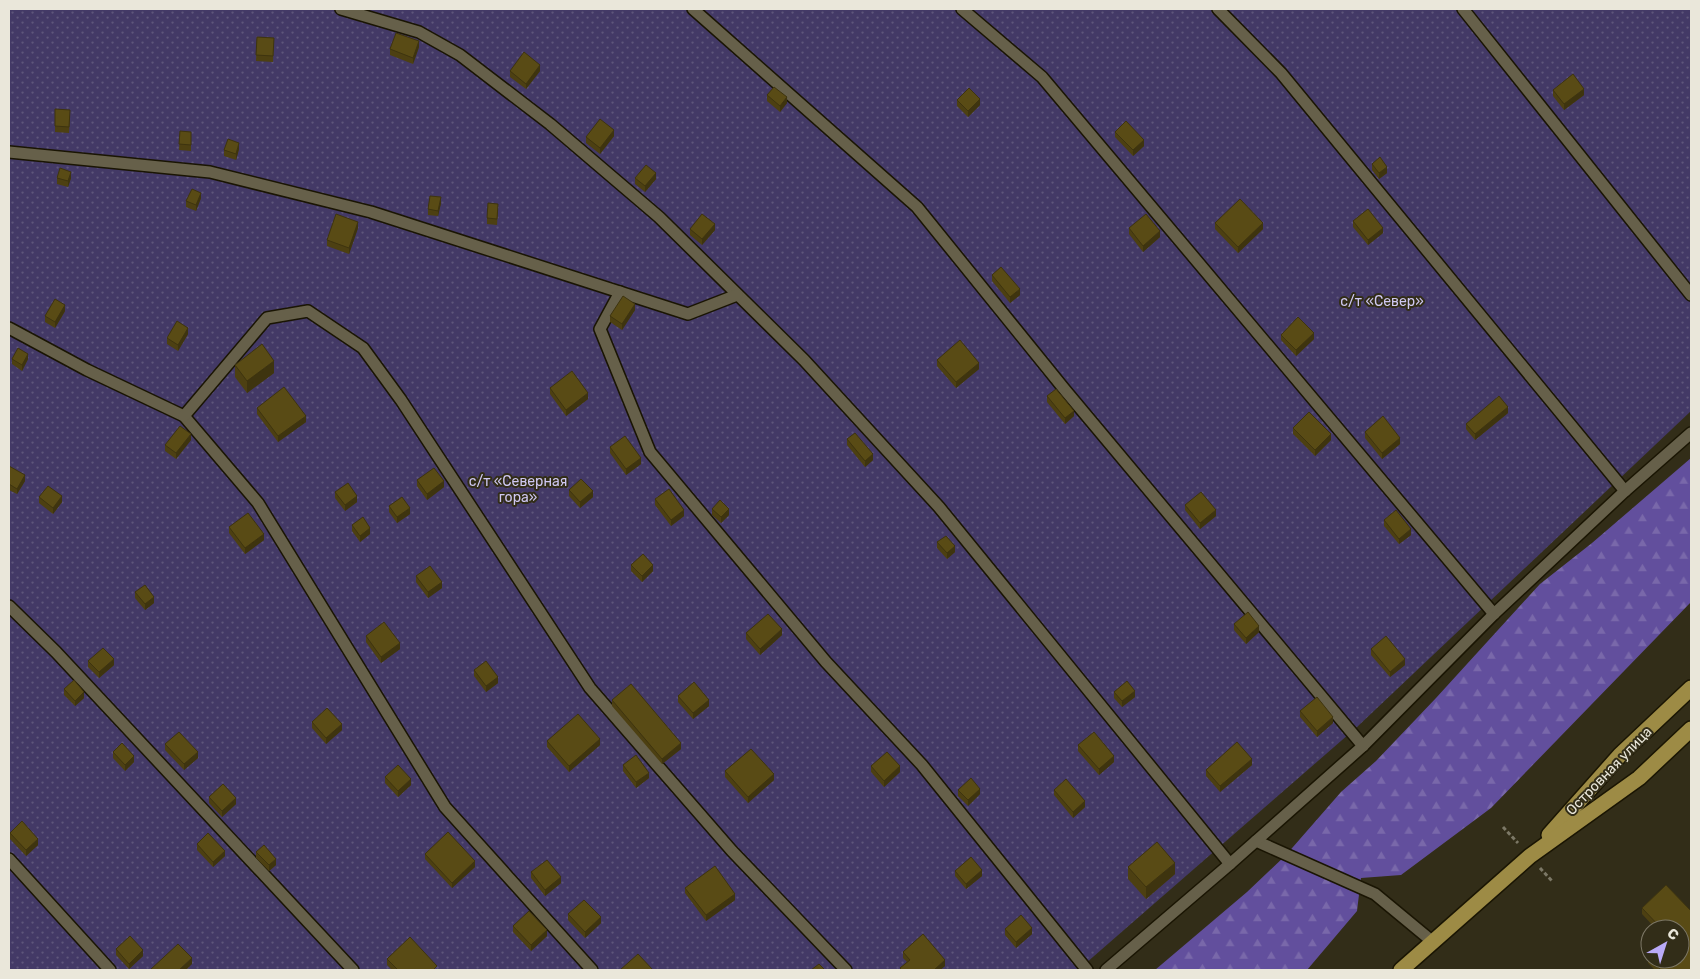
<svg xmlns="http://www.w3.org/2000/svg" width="1700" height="979" font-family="Rubik,sans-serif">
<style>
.grass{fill:url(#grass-dots)}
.forest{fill:url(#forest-firs)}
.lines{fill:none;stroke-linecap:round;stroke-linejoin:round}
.lane-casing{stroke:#1a1503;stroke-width:14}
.primary-casing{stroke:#1a1503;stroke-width:18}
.path{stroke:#7c7866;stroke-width:3;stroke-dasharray:4 2.5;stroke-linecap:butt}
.lane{stroke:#66604a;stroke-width:11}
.primary{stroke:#9d8b45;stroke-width:15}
.wall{fill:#4d4012}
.shaded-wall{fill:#3e340f}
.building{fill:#594b15;stroke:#3e340f}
.labels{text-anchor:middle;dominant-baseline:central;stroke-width:4;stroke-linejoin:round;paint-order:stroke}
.park-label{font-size:14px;fill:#cfc8f3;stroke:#322d18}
.street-label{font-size:14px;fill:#eae7da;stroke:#322d18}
</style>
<defs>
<pattern id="grass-dots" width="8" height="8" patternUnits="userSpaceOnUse" patternTransform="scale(1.25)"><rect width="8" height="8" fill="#433966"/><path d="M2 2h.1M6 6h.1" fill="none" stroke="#5e567b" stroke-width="1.8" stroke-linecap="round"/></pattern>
<pattern id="forest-firs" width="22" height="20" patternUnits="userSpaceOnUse" patternTransform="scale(1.25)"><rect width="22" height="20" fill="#624f9d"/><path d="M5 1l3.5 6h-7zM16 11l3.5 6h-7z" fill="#7968aa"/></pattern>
</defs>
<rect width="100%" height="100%" fill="#322d18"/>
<path class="grass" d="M9 9H1691V411L1357 727 1078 970H9Z"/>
<path class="forest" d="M1691 458V602L1491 808 1401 875 1361 878 1357 911 1307 970H1155L1247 892 1286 855 1341 792 1376 761 1436 698 1540 584 1592 543Z"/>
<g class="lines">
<defs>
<g id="lane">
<path d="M341 9 419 32 460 55 550 124 659 217 804 360 939 507 1230 864"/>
<path d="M693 9 917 207 1065 390 1363 746"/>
<path d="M962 9 1042 77 1494 614"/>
<path d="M1218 9 1281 73 1625 491"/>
<path d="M1463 9 1691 295"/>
<path d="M9 152 210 172 371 212 688 314 737 295"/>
<path d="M620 292 600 329 650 452 826 662 922 765 1087 970"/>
<path d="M9 328 87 370 184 416 258 503 445 807 592 970"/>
<path d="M184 416 267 318 308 311 363 348 401 400 590 688 732 851 846 970"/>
<path d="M9 606 56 652 353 970"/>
<path d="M1256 841 1375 894 1433 942"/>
<path d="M9 859 110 970"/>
<path d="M1106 970 1230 864 1363 746 1494 614 1625 491 1691 433"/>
</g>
<g id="primary">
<path d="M1549 835 1620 755 1691 688"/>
<path d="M1401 970 1530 856 1639 778 1691 729"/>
</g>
</defs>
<use href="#lane" class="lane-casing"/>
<use href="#primary" class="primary-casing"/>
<g class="path">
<path d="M1503 827 1518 843"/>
<path d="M1540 868 1552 881"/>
</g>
<use href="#lane" class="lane"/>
<use href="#primary" class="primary"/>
</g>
<g class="wall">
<path d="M257 37 274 38 273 62 256 61Z"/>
<path d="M419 47 413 64 390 55V49Z"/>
<path d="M510 71H540L526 89 510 77Z"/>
<path d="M1553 90 1584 95 1564 110 1553 96Z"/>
<path d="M767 95 787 103 780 112 767 101Z"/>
<path d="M957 100 980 105 968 117 957 106Z"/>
<path d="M55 109 70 116 69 133 55 132Z"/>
<path d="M180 131 191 132V151L179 150Z"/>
<path d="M1115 132 1144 146 1133 156 1115 137Z"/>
<path d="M614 136 600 154 586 143V137Z"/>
<path d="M239 149 236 160 224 156V150Z"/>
<path d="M1372 164 1387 173 1379 179 1372 170Z"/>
<path d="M57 178H71L68 187 57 184Z"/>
<path d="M635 178 656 179 645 192 635 184Z"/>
<path d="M201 198 196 211 186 207V201Z"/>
<path d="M441 203 438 216 428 215V209Z"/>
<path d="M498 210 497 225 487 224V218Z"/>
<path d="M1353 221 1383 233 1368 245 1353 227Z"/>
<path d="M1215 223 1263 229 1238 253 1215 229Z"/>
<path d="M358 228 349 254 327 246V240Z"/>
<path d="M1129 228 1160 237 1143 252 1129 234Z"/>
<path d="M690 229 715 230 702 245 690 235Z"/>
<path d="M992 275 1020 295 1010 303 992 281Z"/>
<path d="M635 310 622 330 610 322V316Z"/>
<path d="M65 311 55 328 45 322V316Z"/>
<path d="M188 334 178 351 167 344V338Z"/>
<path d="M1281 335 1314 339 1296 356 1281 340Z"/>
<path d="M12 359H28L22 371 12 364Z"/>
<path d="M937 360 979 369 956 388 937 366Z"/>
<path d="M235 365 274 373 247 393 235 377Z"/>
<path d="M550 388 588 399 566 416 550 394Z"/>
<path d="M1047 396 1074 416 1065 424 1047 402Z"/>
<path d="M257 408 306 422 278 442 257 414Z"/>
<path d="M1508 413 1475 440 1466 429V424Z"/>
<path d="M1293 428 1331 440 1315 456 1293 434Z"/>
<path d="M1365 432 1400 444 1382 459 1365 438Z"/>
<path d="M847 439 873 460 865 467 847 445Z"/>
<path d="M191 440 176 459 165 451V445Z"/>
<path d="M610 447 641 464 626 475 610 453Z"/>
<path d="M9 466 25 481 17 494 9 490Z"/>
<path d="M417 480 444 487 427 500 417 486Z"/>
<path d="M569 490 593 497 580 508 569 496Z"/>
<path d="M335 492 357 502 345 511 335 498Z"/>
<path d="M39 497 62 502 53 514 39 503Z"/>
<path d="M655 499 684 516 671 526 655 505Z"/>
<path d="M1185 505 1216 516 1200 529 1185 510Z"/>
<path d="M389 506 410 514 397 523 389 512Z"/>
<path d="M712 509 729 515 721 523 712 515Z"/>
<path d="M1384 520 1411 535 1399 544 1384 526Z"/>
<path d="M352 525 370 534 360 542 352 531Z"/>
<path d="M229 527 264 540 245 554 229 533Z"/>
<path d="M937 542 955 552 947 559 937 548Z"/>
<path d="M631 565 653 571 642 582 631 571Z"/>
<path d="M416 576 442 588 428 598 416 582Z"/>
<path d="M135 592 154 603 145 610 135 598Z"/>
<path d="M1234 624 1259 632 1246 644 1234 630Z"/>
<path d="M746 633 782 635 760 655 746 639Z"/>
<path d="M366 636 400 649 381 663 366 642Z"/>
<path d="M1371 649 1405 665 1390 677 1371 655Z"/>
<path d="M88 661 114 665 99 678 88 667Z"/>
<path d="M474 670 498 683 486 692 474 676Z"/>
<path d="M64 689 84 698 75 706 64 695Z"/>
<path d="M1114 692 1135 697 1122 707 1114 698Z"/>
<path d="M678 696 709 706 693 719 678 702Z"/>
<path d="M612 700 681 749 662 764 612 706Z"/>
<path d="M1300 711 1333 723 1317 737 1300 717Z"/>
<path d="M312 722 342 730 326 744 312 728Z"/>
<path d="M547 741 600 745 569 772 547 747Z"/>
<path d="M165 744 198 758 184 770 165 750Z"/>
<path d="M1078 745 1114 762 1099 775 1078 751Z"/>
<path d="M113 752 134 762 125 771 113 758Z"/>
<path d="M623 765 649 778 636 788 623 771Z"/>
<path d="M1252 765 1220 792 1206 776V770Z"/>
<path d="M871 766 900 772 884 787 871 772Z"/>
<path d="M725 771 774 780 748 803 725 777Z"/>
<path d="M385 777 411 785 398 797 385 783Z"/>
<path d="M958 790 980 794 968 806 958 796Z"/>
<path d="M1054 790 1085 807 1073 818 1054 795Z"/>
<path d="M209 797 236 804 222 817 209 803Z"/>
<path d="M10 833 38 845 26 856 10 839Z"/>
<path d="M197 844 225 856 213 867 197 850Z"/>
<path d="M256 852 276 865 269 871 256 858Z"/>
<path d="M425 854 475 867 452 888 425 859Z"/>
<path d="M1128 867 1175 874 1146 899 1128 879Z"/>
<path d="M955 871 982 876 966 889 955 876Z"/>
<path d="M531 872 561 883 545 896 531 878Z"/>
<path d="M685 888 735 900 706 921 685 893Z"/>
<path d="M1642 908 1691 911V970H1655L1648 963V957L1680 929H1656L1642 914Z"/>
<path d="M568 914 601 923 585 938 568 920Z"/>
<path d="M513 926 547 936 531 951 513 932Z"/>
<path d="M1005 929 1032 934 1016 948 1005 935Z"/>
<path d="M116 949 143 956 129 969 116 955Z"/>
<path d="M903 952 945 966 940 970H900V968L907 962 903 958Z"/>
<path d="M387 959 437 970H392L387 965Z"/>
</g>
<g class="shaded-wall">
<path d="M419 41V47L413 64V58Z"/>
<path d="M540 65V71L526 89V84Z"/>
<path d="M1584 89V95L1564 110V104Z"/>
<path d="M787 97V103L780 112V106Z"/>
<path d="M980 99V105L968 117V111Z"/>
<path d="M614 130V136L600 154V148Z"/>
<path d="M1144 140V146L1133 156V150Z"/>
<path d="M239 143V149L236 160V154Z"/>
<path d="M1387 167V173L1379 179V173Z"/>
<path d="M71 172V178L68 187V181Z"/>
<path d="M656 173V179L645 192V186Z"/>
<path d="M201 193V198L196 211V205Z"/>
<path d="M441 197V203L438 216V211Z"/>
<path d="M358 222V228L349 254V248Z"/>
<path d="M1263 223V229L1238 253V247Z"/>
<path d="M715 224V230L702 245V239Z"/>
<path d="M1383 228V233L1368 245V240Z"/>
<path d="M1160 231V237L1143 252V246Z"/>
<path d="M1020 289V295L1010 303V297Z"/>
<path d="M635 304V310L622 330V324Z"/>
<path d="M65 305V311L55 328V322Z"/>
<path d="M188 328V334L178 351V345Z"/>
<path d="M1314 333V339L1296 356V350Z"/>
<path d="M28 354V359L22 371V365Z"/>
<path d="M274 361V373L247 393V381Z"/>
<path d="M979 363V369L956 388V382Z"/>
<path d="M588 393V399L566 416V410Z"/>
<path d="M1508 407V413L1475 440V434Z"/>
<path d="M1074 411V416L1065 424V418Z"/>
<path d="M306 416V422L278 442V436Z"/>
<path d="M191 434V440L176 459V453Z"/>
<path d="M1331 434V440L1315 456V450Z"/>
<path d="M1400 438V444L1382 459V453Z"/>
<path d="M873 454V460L865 467V461Z"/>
<path d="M641 458V464L626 475V469Z"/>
<path d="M25 475V481L17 494V489Z"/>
<path d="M444 481V487L427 500V494Z"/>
<path d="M593 491V497L580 508V502Z"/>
<path d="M62 496V502L53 514V508Z"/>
<path d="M357 496V502L345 511V505Z"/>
<path d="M410 508V514L397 523V517Z"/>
<path d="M729 509V515L721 523V517Z"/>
<path d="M684 510V516L671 526V520Z"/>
<path d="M1216 510V516L1200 529V523Z"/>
<path d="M370 528V534L360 542V536Z"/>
<path d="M1411 529V535L1399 544V539Z"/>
<path d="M264 534V540L245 554V548Z"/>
<path d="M955 546V552L947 559V553Z"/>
<path d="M653 565V571L642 582V576Z"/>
<path d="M442 582V588L428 598V592Z"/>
<path d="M154 597V603L145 610V604Z"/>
<path d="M1259 626V632L1246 644V638Z"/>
<path d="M782 629V635L760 655V649Z"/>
<path d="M400 643V649L381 663V657Z"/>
<path d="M114 659V665L99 678V672Z"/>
<path d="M1405 659V665L1390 677V672Z"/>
<path d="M498 677V683L486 692V686Z"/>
<path d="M1135 691V697L1122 707V701Z"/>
<path d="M84 692V698L75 706V701Z"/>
<path d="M709 700V706L693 719V713Z"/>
<path d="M1333 717V723L1317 737V731Z"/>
<path d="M342 724V730L326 744V738Z"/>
<path d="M600 739V745L569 772V766Z"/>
<path d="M681 743V749L662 764V759Z"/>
<path d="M198 752V758L184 770V764Z"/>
<path d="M134 756V762L125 771V765Z"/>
<path d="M1114 756V762L1099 775V769Z"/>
<path d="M1252 759V765L1220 792V786Z"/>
<path d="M900 766V772L884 787V781Z"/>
<path d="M649 773V778L636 788V782Z"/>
<path d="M774 774V780L748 803V797Z"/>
<path d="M411 779V785L398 797V791Z"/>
<path d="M980 789V794L968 806V800Z"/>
<path d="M236 798V804L222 817V811Z"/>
<path d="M1085 801V807L1073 818V812Z"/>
<path d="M38 839V845L26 856V850Z"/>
<path d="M225 851V856L213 867V862Z"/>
<path d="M276 859V865L269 871V865Z"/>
<path d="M475 861V867L452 888V883Z"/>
<path d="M1175 863V874L1146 899V887Z"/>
<path d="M982 870V876L966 889V884Z"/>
<path d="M561 877V883L545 896V890Z"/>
<path d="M735 894V900L706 921V915Z"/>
<path d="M601 917V923L585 938V932Z"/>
<path d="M1032 928V934L1016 948V942Z"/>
<path d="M547 930V936L531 951V945Z"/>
<path d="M143 950V956L129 969V964Z"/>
<path d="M192 958V964L186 970H179Z"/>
<path d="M945 960V966L940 970H934Z"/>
</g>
<g class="building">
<path d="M396 33 419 41 413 58 390 49Z"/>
<path d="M257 37 274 38 273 56 256 55Z"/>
<path d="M524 52 540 65 526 84 510 71Z"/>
<path d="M1573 74 1584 89 1564 104 1553 90Z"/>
<path d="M774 87 787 97 780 106 767 95Z"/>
<path d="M969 88 980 99 968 111 957 100Z"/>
<path d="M55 109 70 110 69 127 55 126Z"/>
<path d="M600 119 614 130 600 148 586 137Z"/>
<path d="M1126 121 1144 140 1133 150 1115 132Z"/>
<path d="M180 131 191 132V145L179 144Z"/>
<path d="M228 139 239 143 236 154 224 150Z"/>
<path d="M1380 157 1387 167 1379 173 1372 164Z"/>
<path d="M646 165 656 173 645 186 635 178Z"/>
<path d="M60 168 71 172 68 181 57 178Z"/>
<path d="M192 189 201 193 196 205 186 201Z"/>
<path d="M430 196 441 197 438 211 428 209Z"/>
<path d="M1240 199 1263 223 1238 247 1215 223Z"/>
<path d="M488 203 498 204 497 219 487 218Z"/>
<path d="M1368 209 1383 228 1368 240 1353 221Z"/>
<path d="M336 214 358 222 349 248 327 240Z"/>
<path d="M702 214 715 224 702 239 690 229Z"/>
<path d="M1146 214 1160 231 1143 246 1129 228Z"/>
<path d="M1001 267 1020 289 1010 297 992 275Z"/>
<path d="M623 296 635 304 622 324 610 316Z"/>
<path d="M55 299 65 305 55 322 45 316Z"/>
<path d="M1298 317 1314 333 1296 350 1281 335Z"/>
<path d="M177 321 188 328 178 345 167 338Z"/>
<path d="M960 340 979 363 956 382 937 360Z"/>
<path d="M262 344 274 361 247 381 235 365Z"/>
<path d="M18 348 28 354 22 365 12 359Z"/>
<path d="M572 371 588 393 566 410 550 388Z"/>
<path d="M284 387 306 416 278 436 257 408Z"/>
<path d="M1056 389 1074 411 1065 418 1047 396Z"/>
<path d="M1499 396 1508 407 1475 434 1466 424Z"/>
<path d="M1309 412 1331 434 1315 450 1293 428Z"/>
<path d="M1383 416 1400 438 1382 453 1365 432Z"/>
<path d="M180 426 191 434 176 453 165 445Z"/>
<path d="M855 433 873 454 865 461 847 439Z"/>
<path d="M625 436 641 458 626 469 610 447Z"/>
<path d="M9 466 25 475 17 489 9 484Z"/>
<path d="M434 468 444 481 427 494 417 480Z"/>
<path d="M581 479 593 491 580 502 569 490Z"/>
<path d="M348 483 357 496 345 505 335 492Z"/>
<path d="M48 486 62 496 53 508 39 497Z"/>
<path d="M669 489 684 510 671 520 655 499Z"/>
<path d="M1201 492 1216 510 1200 523 1185 505Z"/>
<path d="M402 497 410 508 397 517 389 506Z"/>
<path d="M720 500 729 509 721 517 712 509Z"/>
<path d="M1396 510 1411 529 1399 539 1384 520Z"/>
<path d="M248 513 264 534 245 548 229 527Z"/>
<path d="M363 517 370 528 360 536 352 525Z"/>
<path d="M946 536 955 546 947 553 937 542Z"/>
<path d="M643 554 653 565 642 576 631 565Z"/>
<path d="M430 566 442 582 428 592 416 576Z"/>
<path d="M145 585 154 597 145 604 135 592Z"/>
<path d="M1248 612 1259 626 1246 638 1234 624Z"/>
<path d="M768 614 782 629 760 649 746 633Z"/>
<path d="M384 622 400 643 381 657 366 636Z"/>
<path d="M1386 636 1405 659 1390 672 1371 649Z"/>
<path d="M103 648 114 659 99 672 88 661Z"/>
<path d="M486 661 498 677 486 686 474 670Z"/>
<path d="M74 680 84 692 75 701 64 689Z"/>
<path d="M1127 681 1135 691 1122 701 1114 692Z"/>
<path d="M694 682 709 700 693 713 678 696Z"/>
<path d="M631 684 681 743 662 759 612 700Z"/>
<path d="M1317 697 1333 717 1317 731 1300 711Z"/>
<path d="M327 708 342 724 326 738 312 722Z"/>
<path d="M578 714 600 739 569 766 547 741Z"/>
<path d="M179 732 198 752 184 764 165 744Z"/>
<path d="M1094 732 1114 756 1099 769 1078 745Z"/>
<path d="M1237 742 1252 759 1220 786 1206 770Z"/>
<path d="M122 743 134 756 125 765 113 752Z"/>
<path d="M751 749 774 774 748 797 725 771Z"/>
<path d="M887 752 900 766 884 781 871 766Z"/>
<path d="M636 755 649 773 636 782 623 765Z"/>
<path d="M398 765 411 779 398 791 385 777Z"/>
<path d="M971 778 980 789 968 800 958 790Z"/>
<path d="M1066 779 1085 801 1073 812 1054 790Z"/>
<path d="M223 784 236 798 222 811 209 797Z"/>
<path d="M22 821 38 839 26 850 10 833Z"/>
<path d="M448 832 475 861 452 883 425 854Z"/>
<path d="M208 833 225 851 213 862 197 844Z"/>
<path d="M1157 842 1175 863 1146 887 1128 867Z"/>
<path d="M264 845 276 859 269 865 256 852Z"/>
<path d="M971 857 982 870 966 884 955 871Z"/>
<path d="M547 860 561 877 545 890 531 872Z"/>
<path d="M715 866 735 894 706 915 685 888Z"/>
<path d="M1666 885 1691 911V970H1661L1648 957 1650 955V959H1680V929H1662L1642 908Z"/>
<path d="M584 900 601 917 585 932 568 914Z"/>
<path d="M529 911 547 930 531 945 513 926Z"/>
<path d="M1021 915 1032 928 1016 942 1005 929Z"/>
<path d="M923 934 945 960 934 970H902L900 968 910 960 903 952Z"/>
<path d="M130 936 143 950 129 964 116 949Z"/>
<path d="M410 937 437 966 433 970H398L387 959Z"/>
<path d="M178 944 192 958 179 970H150Z"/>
<path d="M638 954 653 970H620Z"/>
<path d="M819 964 825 970H811Z"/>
</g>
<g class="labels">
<g class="park-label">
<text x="1382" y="301">с/т «Север»</text>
<text x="518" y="481">с/т «Северная<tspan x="518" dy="16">гора»</tspan></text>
</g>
<g class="street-label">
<text transform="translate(1609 771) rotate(-46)">Островная улица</text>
</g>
</g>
<rect width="1700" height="979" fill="none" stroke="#eae7da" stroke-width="20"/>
<g transform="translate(1665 944) rotate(39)"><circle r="24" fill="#322d18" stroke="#7c7766"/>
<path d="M0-4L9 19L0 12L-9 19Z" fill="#baaaf7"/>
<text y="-8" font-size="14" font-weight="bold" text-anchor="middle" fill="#eae7da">С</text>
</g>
</svg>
